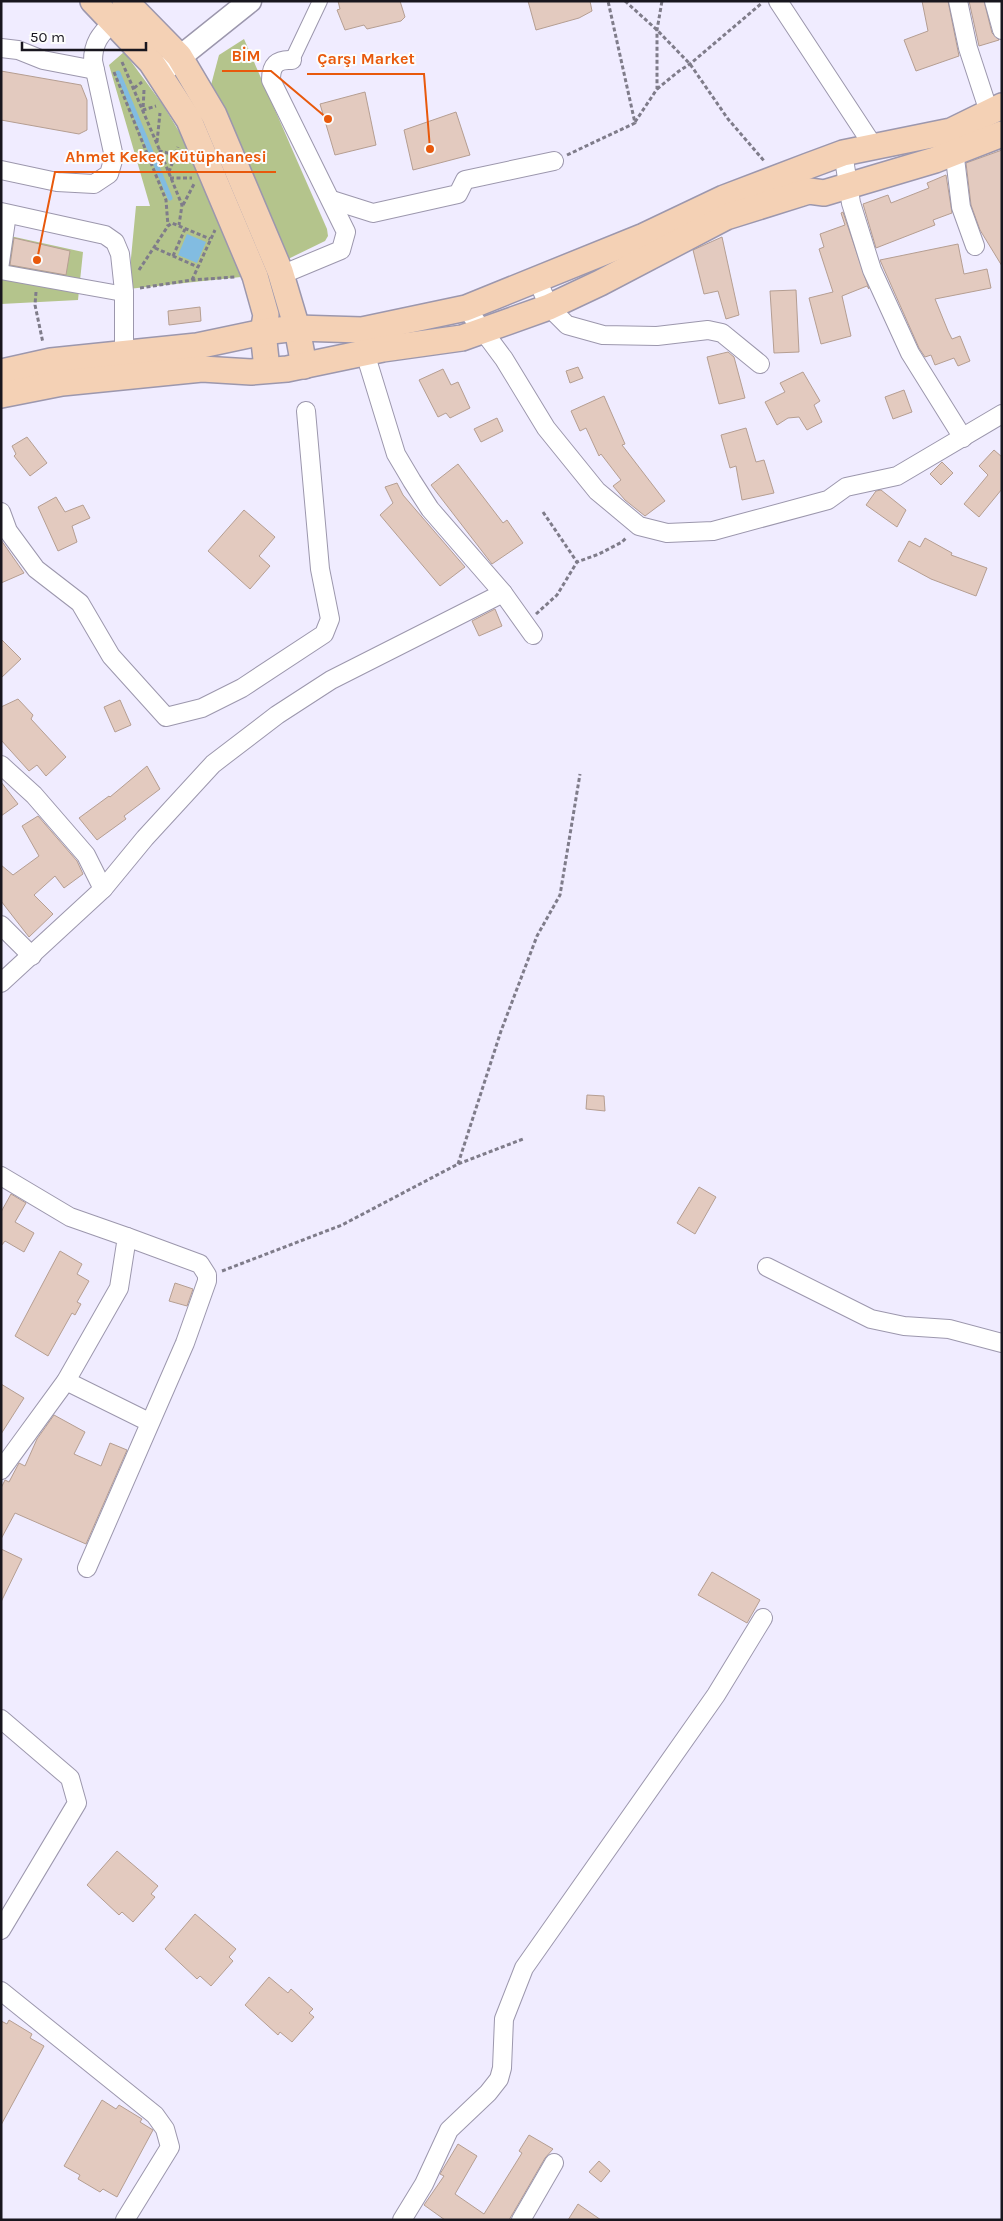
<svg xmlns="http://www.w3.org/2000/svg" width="1003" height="2221" font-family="Karla,sans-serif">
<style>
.green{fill:#b4c48c}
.water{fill:#82bce1}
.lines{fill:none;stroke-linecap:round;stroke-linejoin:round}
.stream{stroke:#82bce1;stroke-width:5}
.building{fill:#e3cabf;stroke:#b59e92}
.pedestrian-casing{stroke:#9c97ad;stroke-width:16}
.minor-casing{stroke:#9c97ad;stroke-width:20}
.tertiary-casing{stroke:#9c97ad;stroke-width:25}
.secondary-casing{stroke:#9c97ad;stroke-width:28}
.path{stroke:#7f7c8a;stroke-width:3;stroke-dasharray:4 2.5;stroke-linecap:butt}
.pedestrian{stroke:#fff;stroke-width:14}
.minor{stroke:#fff;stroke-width:18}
.tertiary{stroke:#fff;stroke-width:22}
.secondary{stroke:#f4d1b5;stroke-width:25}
.leader{fill:none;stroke:#e8590c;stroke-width:2}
.callout-dot{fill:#e8590c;stroke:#fcfcfc;stroke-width:2}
.callout-label{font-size:16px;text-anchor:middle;font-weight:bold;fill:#e8590c;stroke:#fcfcfc;stroke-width:4;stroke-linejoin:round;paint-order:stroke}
</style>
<rect width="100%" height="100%" fill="#f0ecff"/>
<g class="green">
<path d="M244 39 327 229 328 236 325 241 286 260 211 85 219 55Z"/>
<path d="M124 52 163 105 203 171 241 277 128 289 136 206H150L109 65Z"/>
<path d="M1 234 83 252 78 300 1 304Z"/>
</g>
<path class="water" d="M187 234 206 242 197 263 178 255Z"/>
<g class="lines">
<path class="stream" d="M118 73 170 198"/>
</g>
<g class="building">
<path d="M338 1H400L405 17 401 21 367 29 364 25 345 30 337 10 340 9Z"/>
<path d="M528 1H590L592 11 579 18 536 30Z"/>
<path d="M922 1H948L959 56 916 71 904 40 928 31Z"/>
<path d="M969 1H984L992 33 999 40 979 46Z"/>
<path d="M1 71 81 85 87 100V130L79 134 1 120Z"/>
<path d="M365 92 376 145 335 155 320 104Z"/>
<path d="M456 112 470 155 413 170 404 130Z"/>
<path d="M1002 150V266L980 230 971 205 966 163Z"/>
<path d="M946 175 952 213 933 220 935 225 876 248 863 204 888 195 891 203 929 188 927 183Z"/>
<path d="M843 212 869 289 867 286 842 296 851 336 821 344 809 298 833 292 819 249 824 247 820 234 845 225 841 213Z"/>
<path d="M722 237 739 315 726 319 718 291 704 294 693 250Z"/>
<path d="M14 238 70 251 66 275 10 265Z"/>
<path d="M958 244 964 274 987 269 991 288 935 299 948 331 952 339 960 336 970 361 958 366 954 358 935 365 931 355 925 357 919 348 880 260Z"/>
<path d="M796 290 799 352 774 353 770 291Z"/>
<path d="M200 307 201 321 169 325 168 311Z"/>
<path d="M728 352 734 357 745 398 719 404 707 357Z"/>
<path d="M578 367 583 378 570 383 566 371Z"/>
<path d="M443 369 451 385 458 382 470 408 450 418 446 413 438 417 419 380Z"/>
<path d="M803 372 820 401 814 405 822 422 807 430 799 417 788 418 777 425 765 402 785 392 780 383Z"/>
<path d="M904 390 912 412 893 419 885 397Z"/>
<path d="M604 396 625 444 622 445 665 501 645 516 625 500 613 486 621 480 601 454 599 456 586 428 580 431 571 411Z"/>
<path d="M497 418 503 431 481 442 474 429Z"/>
<path d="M746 428 756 462 764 460 774 493 742 500 736 466 730 468 721 435Z"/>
<path d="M27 437 47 463 30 476 14 456 16 454 12 446Z"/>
<path d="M994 450 1002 457V489L979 517 964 504 988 475 979 466Z"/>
<path d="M942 462 953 473 941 485 930 474Z"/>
<path d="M458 464 503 523 507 520 523 543 492 564 431 485Z"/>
<path d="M397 483 403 495 465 567 440 586 380 515 393 503 385 487Z"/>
<path d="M881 490 906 510 897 527 866 505 876 491Z"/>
<path d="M56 497 65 512 83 505 90 518 72 526 77 542 58 551 38 507Z"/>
<path d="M244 510 275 537 259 556 270 566 250 589 208 551Z"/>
<path d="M925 538 952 553 951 555 987 568 976 596 931 579 898 561 909 541 920 547Z"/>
<path d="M1 540 24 573 1 583Z"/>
<path d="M495 609 502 626 479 636 472 621Z"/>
<path d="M1 639 21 659 1 678Z"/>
<path d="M18 699 33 715 31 719 66 757 46 776 37 765 29 771 1 740V707Z"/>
<path d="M120 700 131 725 115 732 104 707Z"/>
<path d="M147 766 160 789 124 816 126 819 97 840 79 818 109 796 110 797Z"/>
<path d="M1 782 18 804 1 816Z"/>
<path d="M38 816 77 861 83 874 64 888 55 876 34 895 53 914 29 937 1 901V865L13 875 39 856 22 826Z"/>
<path d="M587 1095 604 1096 605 1111 586 1109Z"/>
<path d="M699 1187 716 1197 695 1234 677 1223Z"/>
<path d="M11 1194 26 1203 15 1222 34 1233 24 1252 5 1241 1 1246V1212Z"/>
<path d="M60 1251 82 1264 77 1274 89 1281 77 1302 81 1304 75 1315 72 1313 48 1356 15 1336Z"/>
<path d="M175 1283 193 1289 187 1306 169 1301Z"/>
<path d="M1 1384 24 1398 1 1434Z"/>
<path d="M54 1415 85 1432 74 1454 101 1466 110 1443 127 1450 86 1544 15 1513 1 1539V1488L5 1480 9 1482 19 1463 25 1466 37 1439Z"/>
<path d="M1 1549 22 1559 1 1602Z"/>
<path d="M712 1572 760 1600 747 1623 698 1595Z"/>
<path d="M117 1851 158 1886 151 1894 155 1897 133 1922 122 1912 119 1915 87 1885Z"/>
<path d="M195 1914 236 1949 229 1957 233 1961 211 1986 200 1976 197 1979 165 1949Z"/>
<path d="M269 1977 288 1993 291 1989 313 2009 309 2013 314 2017 292 2042 280 2032 278 2035 245 2005Z"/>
<path d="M9 2020 32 2034 30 2038 44 2046 1 2125V2021L7 2024Z"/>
<path d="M102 2100 116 2109 119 2105 142 2119 140 2122 153 2130 117 2197 103 2189 100 2192 78 2179 80 2175 64 2166Z"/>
<path d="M529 2135 553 2149 545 2158 509 2220H445L424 2205 444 2176 440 2174 458 2144 477 2156 455 2194 484 2214 522 2153 519 2151Z"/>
<path d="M599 2161 610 2171 601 2182 589 2172Z"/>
<path d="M578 2204 601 2220H568Z"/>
</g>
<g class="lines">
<defs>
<g id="pedestrian">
<path d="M292 60 320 1"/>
<path d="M1 269 9 214"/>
<path d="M1 272 124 294"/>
</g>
<g id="minor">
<path d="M778 1 874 147"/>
<path d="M958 1 968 48 989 112"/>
<path d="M994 1 1002 30"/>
<path d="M1 48 18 50 43 60 95 70"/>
<path d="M953 142 961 207 975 246"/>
<path d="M843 153 851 203 872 270 910 353 963 438"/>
<path d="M1 170 57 182 94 184 109 174 114 157 93 61C93 42 101 34 113 21"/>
<path d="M332 200 373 213 458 194 465 180 554 161"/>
<path d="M1 212 105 235 115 242 120 254 124 291V365"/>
<path d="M281 275 341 250 346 232 271 80C271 65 277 59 292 60"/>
<path d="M537 279 549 307 567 325 603 335 657 336 708 330 722 333 760 364"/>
<path d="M466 308 504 359 546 428 597 491 639 526 667 533 713 531 828 500 846 487 897 476 1002 414"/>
<path d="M365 353 396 454 412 481 430 509 503 593 533 635"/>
<path d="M1 512 8 531 36 569 80 603 111 656 166 717 202 708 242 688 324 634 330 619 320 569 306 411"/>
<path d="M1 765 34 795 86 855 103 889 1 983"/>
<path d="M103 889 145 838 213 764 277 715 331 680 503 593"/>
<path d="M1 925 32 956"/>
<path d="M1 1176 70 1217 127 1237 119 1288 66 1381 1 1470"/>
<path d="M767 1267 871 1319 904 1326 949 1329 1002 1343"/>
<path d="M66 1381 149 1422"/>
<path d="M87 1568 185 1343 207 1281V1275L200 1264 127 1237"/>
<path d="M1 1719 70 1778 77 1803 1 1930"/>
<path d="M1 1991 155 2115 165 2129 170 2147 125 2220"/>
<path d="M402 2220 424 2184 449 2130 488 2093 499 2079 502 2068 504 2019 524 1968 716 1695 763 1618"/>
<path d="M521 2220 554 2163"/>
</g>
<path id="tertiary" d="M160 73 250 1"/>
<g id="secondary">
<path d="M93 1 151 62 189 120 255 276 266 315 263 332 267 369"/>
<path d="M125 1 179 56 214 115 280 271 297 328 304 366"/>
<path d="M1 372 51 361 197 346 263 332 297 328 362 330 466 308 644 236 724 198 808 166 843 153 951 131 1002 106"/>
<path d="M1 395 62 383 202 369 251 372 287 369 383 349 462 338 549 307 600 283 726 217 809 191 824 193 935 160 1002 134"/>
</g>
</defs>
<use href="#pedestrian" class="pedestrian-casing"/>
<use href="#minor" class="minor-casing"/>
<use href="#tertiary" class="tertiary-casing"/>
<use href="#secondary" class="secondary-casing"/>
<g class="path">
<path d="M625 1 657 30 690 64 728 119 765 162"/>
<path d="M122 62 160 151"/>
<path d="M114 72 166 200 168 226"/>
<path d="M134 88 142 82"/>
<path d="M657 89 679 71 690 64 762 3"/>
<path d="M144 90 143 110 156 106"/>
<path d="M635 122 657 89V30L662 1"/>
<path d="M157 142 160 113"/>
<path d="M175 155 160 151 182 205 179 225"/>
<path d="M567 155 635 123 608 1"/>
<path d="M169 172 178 147"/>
<path d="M170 178H192"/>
<path d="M183 205 194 184"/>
<path d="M155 248 198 267"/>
<path d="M173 256 185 229"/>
<path d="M139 270 168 226 172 223 210 239"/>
<path d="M192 280 215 230"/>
<path d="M140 288 192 280 235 277"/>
<path d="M36 292 35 305 43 343"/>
<path d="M543 512 577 562"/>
<path d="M536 614 557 595 577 562 599 554 622 542 627 537"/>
<path d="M458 1164 501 1031 537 936 560 895 580 774"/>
<path d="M222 1271 342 1225 458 1164 523 1139"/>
</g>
<use href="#pedestrian" class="pedestrian"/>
<use href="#minor" class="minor"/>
<use href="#tertiary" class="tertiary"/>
<use href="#secondary" class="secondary"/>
</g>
<path class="leader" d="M328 119L271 71H222M430 149L424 74H307M37 260L55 172H276"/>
<g class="callout-dot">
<circle cx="328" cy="119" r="5"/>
<circle cx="430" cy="149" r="5"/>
<circle cx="37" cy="260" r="5"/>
</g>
<g class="callout-label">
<text x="246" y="61">BİM</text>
<text x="366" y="64">Çarşı Market</text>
<text x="166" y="162">Ahmet Kekeç Kütüphanesi</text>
</g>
<rect width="1003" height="2221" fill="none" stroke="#18161e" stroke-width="5"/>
<path d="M22 42v8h124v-8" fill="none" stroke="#18161e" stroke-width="2.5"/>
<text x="30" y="42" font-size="15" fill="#18161e" stroke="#fcfcfc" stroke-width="4" paint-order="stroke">50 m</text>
</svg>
